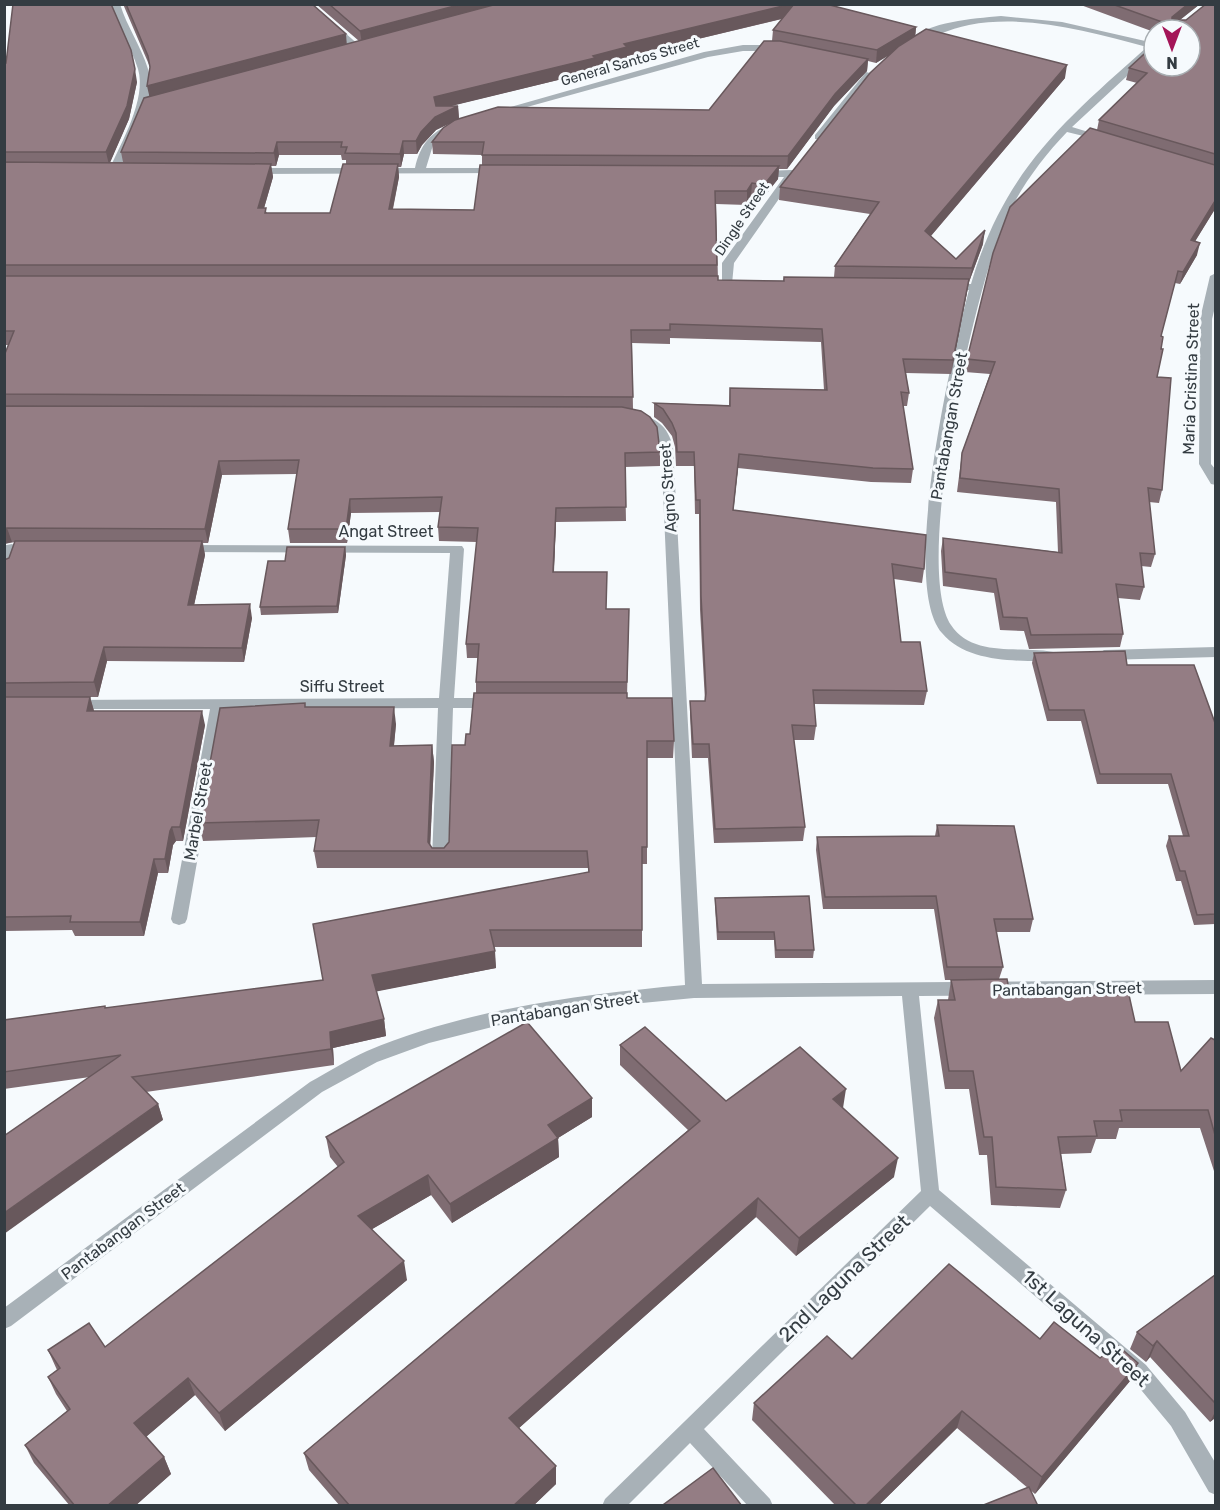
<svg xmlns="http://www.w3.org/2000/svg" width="1220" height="1510" font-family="Rubik,sans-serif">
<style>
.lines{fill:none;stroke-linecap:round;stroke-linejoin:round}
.lane{fill:#a8b1b7;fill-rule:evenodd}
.street{fill:#a8b1b7;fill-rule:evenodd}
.wall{fill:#7f6c72;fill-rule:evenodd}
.shaded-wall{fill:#68585c}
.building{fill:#947d84;stroke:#68585c;stroke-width:1.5}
.labels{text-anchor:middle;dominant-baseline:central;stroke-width:6;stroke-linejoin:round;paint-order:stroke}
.far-street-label{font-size:14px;fill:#343c42;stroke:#f6fafd}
.street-label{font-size:16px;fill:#343c42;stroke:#f6fafd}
.near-street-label{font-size:20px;fill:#343c42;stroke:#f6fafd}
</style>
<rect width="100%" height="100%" fill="#f6fafd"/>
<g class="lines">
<path class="lane" d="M12 544 19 548 11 571 4 575V550L7 545Z"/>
<g class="street">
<path d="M111 4H120C127 27 141 46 148 69 158 101 132 142 119 170L114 173 109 170C121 143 147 99 138 69 131 46 117 27 111 4Z"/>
<path d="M302 4H312L360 46V50H354Z"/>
<path d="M1001 16 1062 22 1154 43V51L1072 127 1108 138V142L1067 132C1042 158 1020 188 1005 221 975 288 912 566 951 625 974 660 1026 644 1058 653L1060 656 1058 659 1053 661C1017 661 967 663 942 633 899 584 952 354 969 290H949L943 287 949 284H971C1004 171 1063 122 1147 47 1090 32 1028 14 969 25 949 29 931 38 912 44L907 41C931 21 971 19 1001 16Z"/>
<path d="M743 45H778L783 48 778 51H743L708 57 502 114 493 112 704 52Z"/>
<path d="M866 72 874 74 823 139H815V135Z"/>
<path d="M453 124 458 127 433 145 426 168H499L503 169V173L253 174 248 171 253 168H415C420 145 431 131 453 124Z"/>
<path d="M792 170 797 173 734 263 732 284 730 286H722V263L784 177H760L755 174 760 171Z"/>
<path d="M1216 273V303L1212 319 1211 464 1216 470V485L1211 484 1199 464 1200 319 1210 276Z"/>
<path d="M634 413C656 417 668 426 673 447L702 984 1216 980V994L919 996 939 1190 1146 1365 1185 1412 1216 1464V1495L1209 1492 1171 1426 1132 1379 930 1206 704 1429 770 1499 773 1506H748L690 1443 627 1506H602L605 1499 921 1191 902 996 694 998 590 1008 512 1022 429 1043 377 1062 322 1092 11 1326 4 1329V1308L310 1082C328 1072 347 1060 367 1051 467 1009 577 995 685 985L661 447C656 429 647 424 630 420L628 417Z"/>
<path d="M4 545H31L38 549 31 553H4Z"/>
<path d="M184 545 462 546 464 549 454 698H493L500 703 493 708H453L448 859 446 863H434L432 859 438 708 224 709 187 919 185 923 179 925 173 923 171 919 210 709H73L68 708 66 704 68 700 439 698 450 553 179 552 177 549Z"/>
<path d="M1216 647V657L1104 660 1097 655 1104 650Z"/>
</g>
</g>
<g class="wall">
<path d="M123 4H312L347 44 359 41 316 4H826L916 27 915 36 1065 78 931 236 956 259 983 244 969 282 951 374 906 373 909 393 907 406H903L913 469 911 483 871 482 738 468 733 511 924 569 922 583 894 579 901 642 927 691 924 705 814 704 816 726 814 740H794L805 827 803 841 714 843 708 758H692L690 715V701H705L700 610 699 514H695L694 466H676L675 447 672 436 662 423 654 417V403L729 405 730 388 824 390 821 342 670 338V344L632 343 633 410 660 452V466L625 467 626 521 556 522 554 572H607L606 609H629L627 698 674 741 673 758H647V864H642V947H494L496 968 376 991 384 1019 386 1036 333 1048 334 1065 146 1092 158 1104 163 1120 90 1077 4 1089V1020L105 1006V1008L323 980 588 872V868H317L314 851 317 837 203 841 199 823 306 707 396 724 394 746 432 745 434 762 430 845 432 848H444L449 842 465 745 470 734 476 693V682L478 658H467L466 644 477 542 439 541 438 527 440 512 351 513 347 543H290L288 529 297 474 222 475 208 543H203L205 555 194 605 252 618 244 662 107 661 98 697H4V560L9 558 15 542 4 544V356L9 345H4V63L137 82 129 119 110 162H123L121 152 149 97 150 67ZM782 19 773 30 772 41 709 110 459 119 458 106H450L595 71V68L627 60V56ZM889 54 780 187 779 200 870 214 835 266 834 277H784L783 281 718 280 716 204 747 205 751 196 763 198 778 179 779 169H787L834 106 867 71 868 61 876 63ZM450 123 432 142 433 154 482 155V165L474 210 393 209 399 177 398 167H401L404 154H417L422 145 436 130ZM279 155H341L342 160H346V164L330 213H267L264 208 273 177 271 166H276Z"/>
<path d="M1078 4H1200L1180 20H1186L1215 4V209L1195 241 1197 255 1180 284 1175 283 1161 336 1157 377 1162 490 1159 503 1149 502 1155 554 1151 567 1141 566 1144 587 1140 600 1118 598 1123 634 1120 647 1029 649 1024 631 1000 630 994 593 943 586 941 551 943 538 1058 552 1056 502 957 492 962 453 990 374 965 372 967 359 1097 130 1099 120 1137 83 1126 80 1129 68 1190 30H1154V32Z"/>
<path d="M345 547 346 555 338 613 261 615 260 607 285 561Z"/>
<path d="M1034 653 1127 665 1215 723V924L1194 925 1181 881H1176L1166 846 1169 836H1183L1168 784H1097L1081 721H1047L1032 663Z"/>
<path d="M4 697H90L94 711 205 725 183 841H176L173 845 168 873H158L144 936H75L72 930 4 931Z"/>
<path d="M937 825 1033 919 1030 932H996L1003 967 999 979 1010 995 1135 1022 1181 1071 1215 1040V1171H1214L1200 1128H1119L1116 1139H1096L1091 1153 1061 1154 1066 1190 1060 1208 991 1205 987 1155H979L969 1089H945L934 1018 938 1000H948L951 980H945L934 909H823L816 850 817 837 935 836Z"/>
<path d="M715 898 814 950 813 958H775L774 940H717L715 906Z"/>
<path d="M620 1045 726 1101 843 1108 894 1177 796 1256 756 1217 519 1428 556 1484 533 1506H340L309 1470 304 1453 688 1130 620 1065Z"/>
<path d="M592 1098V1117L558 1138 559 1157 452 1223 431 1195 372 1229 407 1280 225 1431 195 1395 146 1437 164 1457 171 1474 135 1506H70L34 1463 25 1445 67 1411 56 1394 48 1377 57 1370 48 1350 105 1347 338 1167 330 1157 326 1137Z"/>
<path d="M1215 1275V1418L1210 1422 1150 1357 1146 1362 1130 1349 1137 1332Z"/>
<path d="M1040 1339 1100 1358 1138 1363 1130 1381 1035 1494 957 1428 878 1506H836L752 1420 754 1403 852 1359Z"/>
</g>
<g class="shaded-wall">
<path d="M462 4H509L362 44 360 31Z"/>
<path d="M791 4H794L793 16 627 56V60L595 68V71L435 110 434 97 593 56 624 44Z"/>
<path d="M1188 4H1200L1172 26V17Z"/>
<path d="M916 27 915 40 876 63 877 50Z"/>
<path d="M346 34 347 47 150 99 147 86Z"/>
<path d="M868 59 867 71 834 106 787 169 788 156 835 94Z"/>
<path d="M1067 65 1065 78 923 245 925 231Z"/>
<path d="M135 69 137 82 129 119 109 165 106 152Z"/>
<path d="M458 106 459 119 436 130 422 145 417 154 416 141 421 132 435 117Z"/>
<path d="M403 141 404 154 401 167 400 154Z"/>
<path d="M277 142 279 155 276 166 274 153Z"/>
<path d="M271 164 273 177 260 222 258 208Z"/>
<path d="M398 164 399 177 390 222 389 209Z"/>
<path d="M779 166 778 179 763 198 764 185Z"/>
<path d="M752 183 751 196 747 205V191Z"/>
<path d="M1215 201V209L1188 253 1191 240Z"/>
<path d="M985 230 983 244 969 282 972 268Z"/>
<path d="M1200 243 1197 255 1180 284 1183 272Z"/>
<path d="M969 279 967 292 951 374 953 360Z"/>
<path d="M739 454 738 468 732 524 733 510Z"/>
<path d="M219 461 222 475 208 543 205 529Z"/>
<path d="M350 499 351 513 347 543 346 529Z"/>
<path d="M556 508V522L553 586V572Z"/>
<path d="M7 528 12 542 4 544V529Z"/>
<path d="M202 541 205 555 191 619 188 605Z"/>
<path d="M345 547 346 555 338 613 337 606Z"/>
<path d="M250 604 252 618 244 662 242 648Z"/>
<path d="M104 647 107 661 98 697 94 682Z"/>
<path d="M90 697 94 711H87Z"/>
<path d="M394 707 396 724 392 763 390 746Z"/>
<path d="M202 711 205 725 183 841 180 827Z"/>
<path d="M432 745 434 762 430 851 428 842Z"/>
<path d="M172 827 176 841 173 845 168 873 165 859 170 831Z"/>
<path d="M154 859 158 873 144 936 140 922Z"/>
<path d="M495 951 496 968 374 992 372 975Z"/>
<path d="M384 1019 386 1036 333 1048 334 1065 331 1049 330 1032Z"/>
<path d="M846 1089 843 1108 833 1099Z"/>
<path d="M592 1098V1117L558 1138 559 1157 452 1223 450 1204 548 1125Z"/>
<path d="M158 1104 163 1120 4 1234V1213Z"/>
<path d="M898 1158 894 1177 796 1256 799 1238Z"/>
<path d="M428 1175 431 1195 362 1235 358 1216Z"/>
<path d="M758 1198 756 1217 510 1436 509 1418Z"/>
<path d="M404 1261 407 1280 225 1431 219 1413Z"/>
<path d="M1157 1341 1150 1357 1146 1362 1153 1346Z"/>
<path d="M1138 1363 1130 1381 1035 1494 1042 1477Z"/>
<path d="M188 1378 195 1395 141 1441 134 1423Z"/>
<path d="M962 1411 957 1428 878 1506H865Z"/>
<path d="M1215 1412V1418L1210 1422Z"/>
<path d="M164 1457 171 1474 135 1506H107Z"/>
<path d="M556 1466V1484L533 1506H513Z"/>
</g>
<g class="building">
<path d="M13 4H111L131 50 135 69 127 106 106 152H4V63H6Z"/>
<path d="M126 4H312L346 34 147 86 150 67 148 56Z"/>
<path d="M329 4H462L360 31Z"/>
<path d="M497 4H791L624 44 627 47 593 56 595 58 434 97 436 106H458L435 117 421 132 416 141H403L400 154 345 153 347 147H341L342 142H277L274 153 121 152 144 98Z"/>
<path d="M794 4H826L916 27 877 50 773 30Z"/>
<path d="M1112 4H1188L1172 17V20H1186L1206 4H1215V154L1099 120 1147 73 1129 68 1154 45V66H1190V30H1177L1179 28Z"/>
<path d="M926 29 1067 65 925 231 956 259 985 230 972 268 835 266 879 202 780 187 870 73 899 46Z"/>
<path d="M764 41H780L868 59 835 94 788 156 482 155 484 142H432L443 128 455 120 498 107 709 110Z"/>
<path d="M1090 128 1215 165V201L1191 240 1200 243 1183 272 1178 271 1161 336 1163 337 1161 349H1163L1157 377 1171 378 1162 490 1148 488 1155 554 1140 553 1144 587 1116 584 1123 634 1031 635 1027 618 1003 617 996 579 945 572 943 538 1062 553 1059 489 960 478 962 453 995 362 967 359 993 253 1010 207Z"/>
<path d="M4 162 271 164 258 208H266L265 213H330L343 164H398L389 209 474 210 480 165 779 166 764 185 752 183 747 191H715L717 265H4Z"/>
<path d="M4 276H718V280L784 281V277L969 279 953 360 903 359 909 393 901 392 913 469 873 468 739 454 733 510 926 535 924 569 892 564 901 642H920L927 691 813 690 816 726 792 725 805 827 715 829 709 744H693L690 701H705L706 693 701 596 700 500H696L694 452H677L676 433 672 423 663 409 654 403 730 406V388L827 390 822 329 670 324V330H631L633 397 4 394V356L14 331H4Z"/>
<path d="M4 406 622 407 641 411 650 417 657 427 660 452 625 453 626 507 556 508 553 572H607L606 609H629L627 682H476L479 644H466L478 528 438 527 442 497 350 499 346 529H288L299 460 219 461 205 529 7 528 4 529Z"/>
<path d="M15 541H202L188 605 250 604 242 648 104 647 94 682 4 683V560L9 558Z"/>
<path d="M287 547H345L337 606 260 607 268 561H285Z"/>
<path d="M1125 651 1127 665H1194L1215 723V914L1197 915 1185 871H1180L1169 836H1189L1171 774H1100L1084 710H1049L1034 653Z"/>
<path d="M474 693H627V698H672L674 741H647V847H642V930H490L495 951 372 975 384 1019 330 1032 331 1049 132 1077 158 1104 4 1213V1136L121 1055 4 1072V1020L105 1006V1008L323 980 313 924 589 872 587 851H314L319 820 199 823 220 708 305 703V707H394L390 746 432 745 428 842 432 848H444L449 842 452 745H465L466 734H470Z"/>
<path d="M4 697H90L87 711H202L180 827H172L170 831 165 859H154L140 922H70L71 916 4 917Z"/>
<path d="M937 825 1014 826 1033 919H994L1003 967H947L936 896 825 897 817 837 939 836Z"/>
<path d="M809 896 814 950H776L774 932H718L715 898Z"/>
<path d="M1007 979 1010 995H1129L1135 1022H1168L1181 1071 1211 1038 1215 1040V1135L1208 1110H1120L1122 1121H1094L1097 1136 1058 1137 1066 1190 996 1187 992 1137H984L973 1071H949L938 1000H955L951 980Z"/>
<path d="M527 1022 592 1098 548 1125 558 1138 450 1204 428 1175 358 1216 404 1261 219 1413 188 1378 134 1423 164 1457 107 1506H75L25 1445 70 1409 48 1377 60 1368 48 1350 89 1323 105 1347 344 1162 326 1137Z"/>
<path d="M645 1027 726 1101 800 1047 846 1089 833 1099 898 1158 799 1238 758 1198 509 1418 556 1466 513 1506H350L304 1453 700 1121 620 1045Z"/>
<path d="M949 1264 1040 1339 1054 1322 1100 1358 1117 1345 1138 1363 1042 1477 962 1411 865 1506H857L754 1403 827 1336 852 1359Z"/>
<path d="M1215 1275V1403L1157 1341 1153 1346 1137 1332Z"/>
<path d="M713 1468 742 1506H663V1505Z"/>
<path d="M1029 1487 1038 1506H981Z"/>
</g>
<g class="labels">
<g class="far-street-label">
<text transform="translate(630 62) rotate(-16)">General Santos Street</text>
<text transform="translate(742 219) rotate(-56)">Dingle Street</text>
</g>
<g class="street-label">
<text transform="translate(1191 379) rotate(-88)">Maria Cristina Street</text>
<text transform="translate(949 426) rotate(-80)">Pantabangan Street</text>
<text transform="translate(668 488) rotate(-94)">Agno Street</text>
<text x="386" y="531">Angat Street</text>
<text x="342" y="686">Siffu Street</text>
<text transform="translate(198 811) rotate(-80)">Marbel Street</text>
<text transform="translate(1067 989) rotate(-1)">Pantabangan Street</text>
<text transform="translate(565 1009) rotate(-9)">Pantabangan Street</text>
<text transform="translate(123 1231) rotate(-37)">Pantabangan Street</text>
</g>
<g class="near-street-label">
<text transform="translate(844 1278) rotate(-44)">2nd Laguna Street</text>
<text transform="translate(1086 1328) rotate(42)">1st Laguna Street</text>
</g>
</g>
<rect width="1220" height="1510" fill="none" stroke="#343c42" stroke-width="12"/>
<g transform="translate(1172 48) rotate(180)"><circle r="28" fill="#f6fafd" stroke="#a8aeb2" stroke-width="1.5"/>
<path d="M0-4.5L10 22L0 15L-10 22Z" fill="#a41558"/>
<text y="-9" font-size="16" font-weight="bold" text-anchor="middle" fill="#343c42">N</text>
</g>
</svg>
